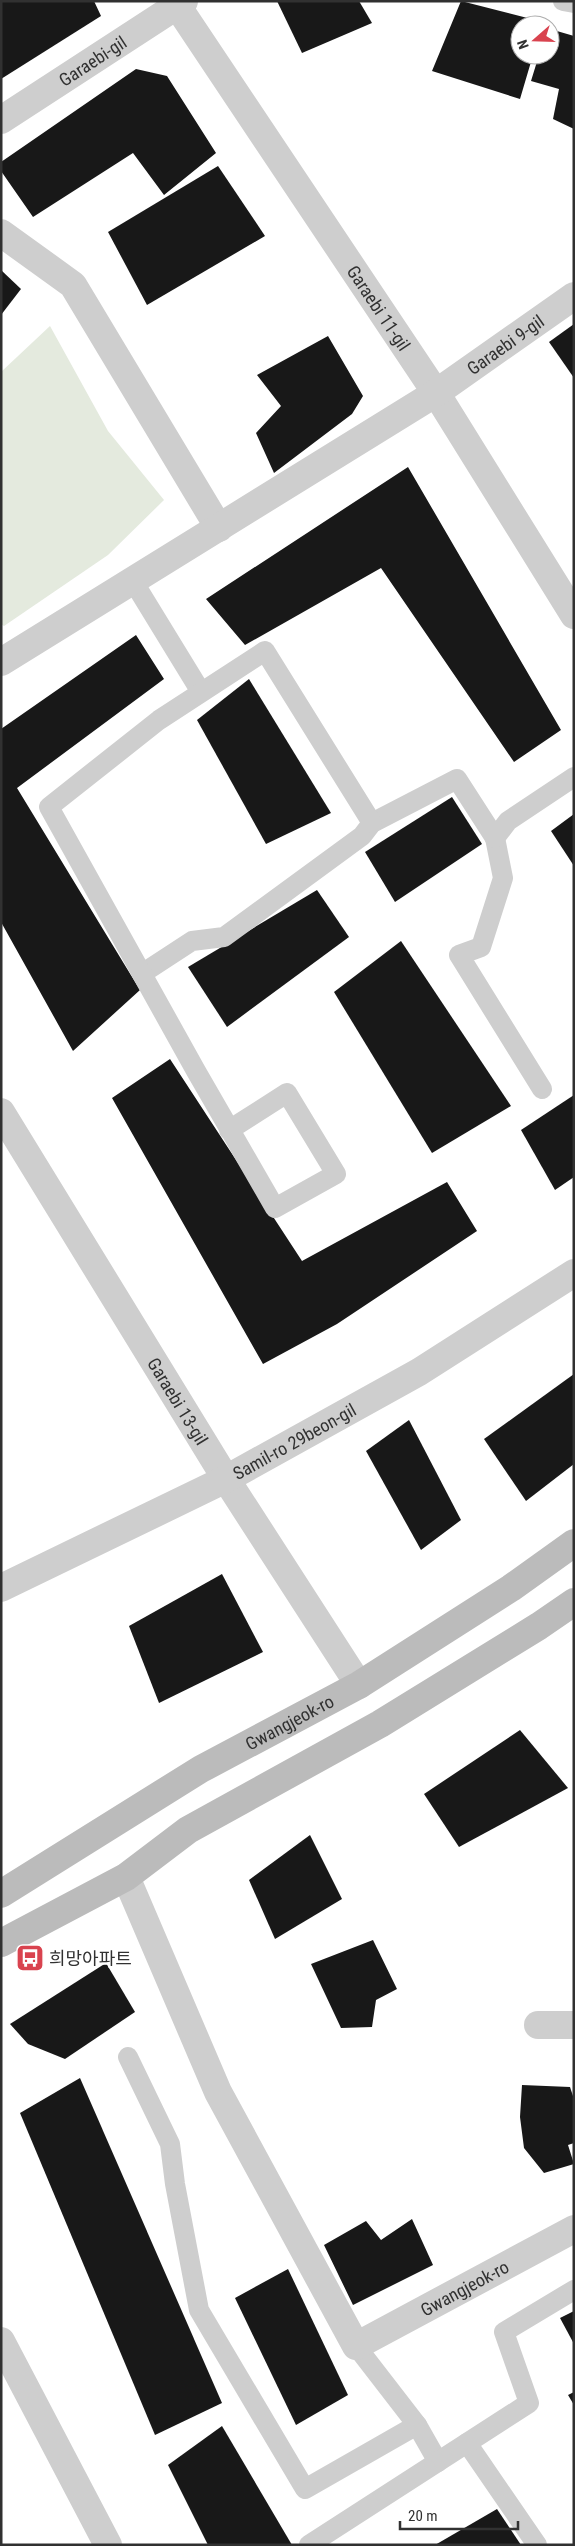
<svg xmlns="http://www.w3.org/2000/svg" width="575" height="2546" font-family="'Roboto Condensed','Noto Sans KR',sans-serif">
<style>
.green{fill:#e4eade}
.building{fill:#181818}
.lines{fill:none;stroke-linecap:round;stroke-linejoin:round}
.lane{stroke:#cecece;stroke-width:20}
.street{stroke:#cecece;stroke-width:28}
.secondary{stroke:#bbb;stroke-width:28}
.labels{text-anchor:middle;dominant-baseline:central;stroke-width:5;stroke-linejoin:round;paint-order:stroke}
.street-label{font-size:18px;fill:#313131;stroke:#fff}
.poi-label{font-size:18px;fill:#313131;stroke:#fff;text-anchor:start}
</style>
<rect width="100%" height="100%" fill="#fff"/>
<path class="green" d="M50 326 108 431 164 500 108 555 4 626 1 624V372Z"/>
<g class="building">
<path d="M1 1H94L101 16 1 79Z"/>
<path d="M277 1H359L372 23 302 53Z"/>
<path d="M461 1 543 22 542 25H520V55H533L520 99 432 71Z"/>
<path d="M550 29 574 36V129L553 119 559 89 531 81 539 55H550Z"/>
<path d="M136 69 167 76 216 153 164 195 133 153 33 217 1 171V162Z"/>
<path d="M218 166 265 236 147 305 108 232Z"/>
<path d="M1 270 21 289 1 315Z"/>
<path d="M574 324V378L549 342Z"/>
<path d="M328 336 363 396 352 414 274 473 256 433 281 406 257 375Z"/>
<path d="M408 467 561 730 514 762 381 568 245 645 206 599Z"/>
<path d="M136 635 164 679 17 788 140 990 73 1051 1 922V729Z"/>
<path d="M249 679 331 813 266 844 197 720Z"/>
<path d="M452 797 482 844 395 902 365 852Z"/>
<path d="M574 814V866L551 831Z"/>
<path d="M317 890 349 937 227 1027 188 967Z"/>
<path d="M401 941 511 1106 432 1153 334 992Z"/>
<path d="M170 1059 302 1261 447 1182 477 1231 337 1324 263 1364 112 1098Z"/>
<path d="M574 1095V1177L555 1190 521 1130Z"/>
<path d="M574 1374V1464L526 1501 484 1439Z"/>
<path d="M409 1420 461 1520 421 1550 366 1451Z"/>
<path d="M222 1574 263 1652 159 1703 129 1626Z"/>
<path d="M520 1730 568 1788 459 1847 424 1794Z"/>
<path d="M310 1835 342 1899 275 1939 249 1880Z"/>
<path d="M373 1940 397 1989 376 2000 372 2027 341 2028 311 1964Z"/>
<path d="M106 1963 135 2012 65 2059 28 2044 10 2024Z"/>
<path d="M80 2078 222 2403 155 2435 20 2113Z"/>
<path d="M522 2085 570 2087 574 2099V2143L568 2145 574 2164 544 2173 524 2148 520 2117Z"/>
<path d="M412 2219 433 2265 353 2305 324 2245 366 2221 381 2240Z"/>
<path d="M288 2269 348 2395 296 2425 235 2298Z"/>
<path d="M574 2311V2344L560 2318Z"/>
<path d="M574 2392V2405L568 2395Z"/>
<path d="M222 2426 292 2545H208L168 2465Z"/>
<path d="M497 2509 521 2545H435Z"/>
</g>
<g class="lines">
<g class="lane">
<path d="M563 1 574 3"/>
<path d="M133 581 201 692"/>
<path d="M495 838 503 878 481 947 459 955 542 1089"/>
<path d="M143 973 192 941 224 937 362 836 372 823 457 779 495 838 508 821 574 777"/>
<path d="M229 1130 287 1093 336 1174 275 1208 196 1071 49 807 159 720 265 651 372 823"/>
<path d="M128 2057 170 2144 175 2184 199 2310 305 2489 417 2425"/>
<path d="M356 2346 417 2425 438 2462"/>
<path d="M467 2443 537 2545"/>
<path d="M309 2545 529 2403 504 2332 574 2290"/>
</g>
<g class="street">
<path id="s1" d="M174 1 436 393 574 615"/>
<path id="s2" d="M1 120 184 1"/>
<path d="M1 233 73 285 219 528"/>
<path id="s3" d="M1 662 436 393 574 296"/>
<path id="s4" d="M1 1112 226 1479 359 1685"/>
<path id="s5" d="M1 1588 226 1479 419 1372 574 1273"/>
<path id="s6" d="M126 1877 218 2092 356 2346 574 2229"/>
<path d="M538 2025H574"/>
<path d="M1 2341 108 2545"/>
</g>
<g class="secondary">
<path id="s7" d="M1 1894 201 1769 359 1685 511 1588 574 1543"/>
<path d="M1 1943 126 1877 188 1830 380 1724 539 1626 574 1602"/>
</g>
</g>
<defs>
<symbol id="bus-square" viewBox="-11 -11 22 22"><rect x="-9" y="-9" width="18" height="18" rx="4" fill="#d9434f" stroke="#fff"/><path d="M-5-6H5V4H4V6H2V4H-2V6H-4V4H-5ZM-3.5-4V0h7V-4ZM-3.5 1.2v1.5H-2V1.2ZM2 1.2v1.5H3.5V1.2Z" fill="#fff"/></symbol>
</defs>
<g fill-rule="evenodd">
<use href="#bus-square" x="14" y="1942" width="32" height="32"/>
</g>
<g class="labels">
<g class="street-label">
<text stroke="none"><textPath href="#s2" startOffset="109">Garaebi-gil</textPath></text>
<text stroke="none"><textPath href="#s1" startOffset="369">Garaebi 11-gil</textPath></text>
<text stroke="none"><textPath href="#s3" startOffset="596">Garaebi 9-gil</textPath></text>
<text stroke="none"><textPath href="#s4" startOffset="339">Garaebi 13-gil</textPath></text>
<text stroke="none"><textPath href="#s5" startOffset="328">Samil-ro 29beon-gil</textPath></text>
<text stroke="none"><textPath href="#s7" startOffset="336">Gwangjeok-ro</textPath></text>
<text stroke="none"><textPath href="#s6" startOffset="646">Gwangjeok-ro</textPath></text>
</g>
<g class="poi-label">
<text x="49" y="1958">희망아파트</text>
</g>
</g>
<rect width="575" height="2546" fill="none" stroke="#313131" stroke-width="5"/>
<g transform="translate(535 40) rotate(250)"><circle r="24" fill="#ffffff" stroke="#adadad"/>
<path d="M0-4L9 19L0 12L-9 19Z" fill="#d9434f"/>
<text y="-8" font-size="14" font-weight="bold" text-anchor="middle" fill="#313131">N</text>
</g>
<path d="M400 2521v8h118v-8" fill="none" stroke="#313131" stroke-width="2.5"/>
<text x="408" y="2521" font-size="15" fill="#313131" stroke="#ffffff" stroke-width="4" paint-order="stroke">20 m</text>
</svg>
